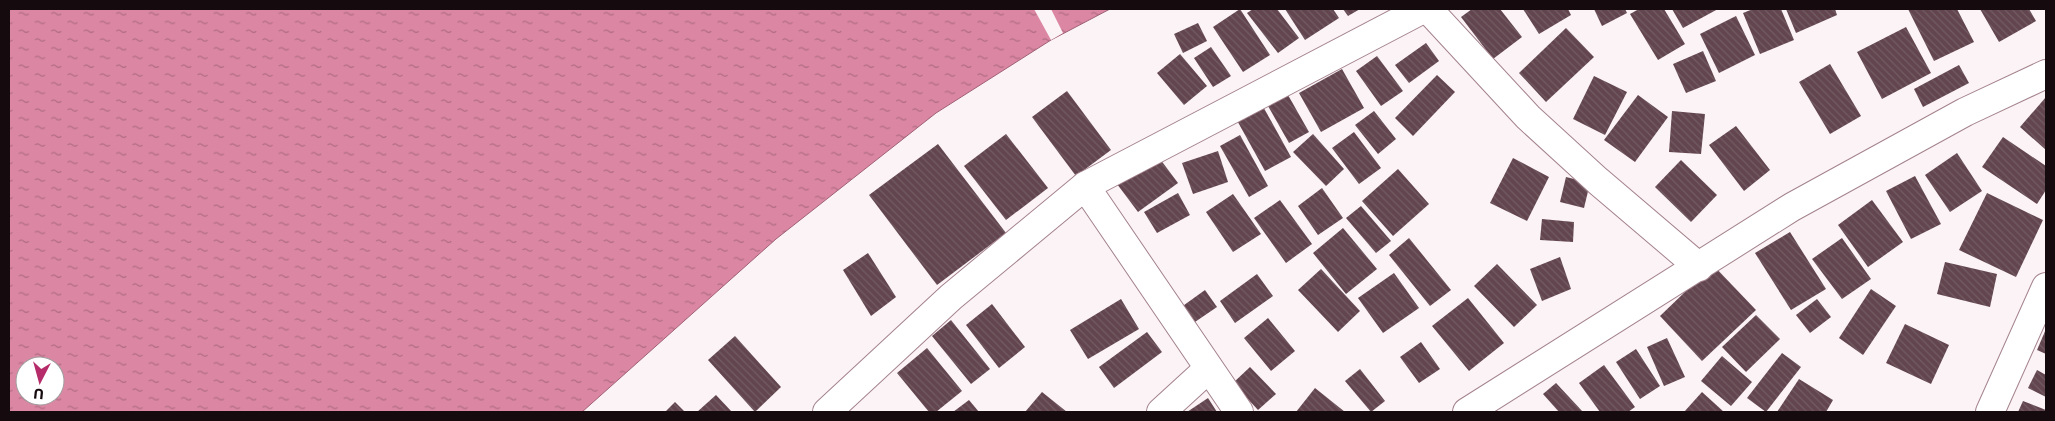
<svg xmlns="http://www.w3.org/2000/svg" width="2055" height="421" font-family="Commissioner,sans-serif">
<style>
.water{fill:url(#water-ripples);stroke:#a06176;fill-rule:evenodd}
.pier{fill:#fbf3f5}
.building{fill:url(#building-back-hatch)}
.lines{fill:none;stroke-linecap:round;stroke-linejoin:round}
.minor-casing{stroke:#a4838d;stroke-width:30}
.minor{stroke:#fff;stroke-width:28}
</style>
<defs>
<pattern id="water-ripples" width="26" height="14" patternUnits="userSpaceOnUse" patternTransform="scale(1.25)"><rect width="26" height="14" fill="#db86a3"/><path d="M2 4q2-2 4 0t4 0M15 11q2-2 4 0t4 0" fill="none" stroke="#b06c83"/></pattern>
<pattern id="building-back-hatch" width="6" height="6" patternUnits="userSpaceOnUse" patternTransform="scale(1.25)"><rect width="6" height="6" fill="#62454e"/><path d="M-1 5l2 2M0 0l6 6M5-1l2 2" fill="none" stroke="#735c63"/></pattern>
</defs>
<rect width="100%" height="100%" fill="#fbf3f5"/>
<path class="water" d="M9 9H1110L1051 40 936 113 776 239 582 412H9ZM25 366H55V396H25Z"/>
<path class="pier" d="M1034 9H1051L1063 33 1051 40Z"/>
<g class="building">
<path d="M1240 9 1270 55 1243 72 1213 27Z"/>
<path d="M1253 9H1277L1299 38 1278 53 1247 13Z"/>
<path d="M1285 9H1333L1339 18 1305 40Z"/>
<path d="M1343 9H1360L1348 16Z"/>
<path d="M1472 9H1500L1522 37 1493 59 1461 17Z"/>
<path d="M1523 9H1568L1571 15 1539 34Z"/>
<path d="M1594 9H1625L1627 13 1602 26Z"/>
<path d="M1639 9H1664L1685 44 1658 60 1630 14Z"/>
<path d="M1672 9H1718L1683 28Z"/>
<path d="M1753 9H1781L1794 40 1760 54 1743 13Z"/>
<path d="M1786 9H1835L1837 15 1796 33Z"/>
<path d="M1908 9H1957L1974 42 1934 61Z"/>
<path d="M1980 9H2029L2036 21 1999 42Z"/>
<path d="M1736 16 1755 55 1719 73 1700 34Z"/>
<path d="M1198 23 1207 41 1183 53 1174 34Z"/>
<path d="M1906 27 1931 73 1882 99 1857 52Z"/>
<path d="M1566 28 1594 57 1546 102 1519 73Z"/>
<path d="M1426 43 1439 61 1409 83 1395 65Z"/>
<path d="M1211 47 1231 76 1213 87 1194 58Z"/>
<path d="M1703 51 1716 81 1686 93 1673 64Z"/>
<path d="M1180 54 1207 86 1184 105 1157 73Z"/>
<path d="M1377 56 1403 91 1381 106 1356 71Z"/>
<path d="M1830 64 1861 116 1830 134 1799 82Z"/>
<path d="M1959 65 1969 83 1923 107 1914 89Z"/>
<path d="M1342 69 1364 108 1321 132 1299 93Z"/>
<path d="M1437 75 1455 92 1413 136 1395 118Z"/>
<path d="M1594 76 1627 92 1605 135 1573 119Z"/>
<path d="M1067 91 1111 150 1076 176 1032 117Z"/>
<path d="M1288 95 1309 132 1289 143 1268 106Z"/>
<path d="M1638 95 1668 117 1635 162 1604 140Z"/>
<path d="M2046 97V150L2020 127Z"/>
<path d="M1260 101 1291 157 1265 171 1234 115Z"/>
<path d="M1374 111 1396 139 1378 154 1355 125Z"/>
<path d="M1672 111 1705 114 1701 154 1669 152Z"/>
<path d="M1736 126 1770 170 1744 191 1709 145Z"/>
<path d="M1354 132 1381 168 1359 184 1332 148Z"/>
<path d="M1006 134 1048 188 1006 220 964 166Z"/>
<path d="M1313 134 1344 169 1326 186 1293 152Z"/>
<path d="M1240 135 1268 186 1249 197 1220 146Z"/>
<path d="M2003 137 2046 166V190L2037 204 1982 167Z"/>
<path d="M938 144 1006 233 937 285 869 195Z"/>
<path d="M1218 151 1228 182 1193 194 1182 163Z"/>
<path d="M1957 153 1982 191 1950 212 1925 175Z"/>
<path d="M1157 155 1178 183 1138 212 1117 184Z"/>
<path d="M1513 158 1549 177 1527 221 1490 203Z"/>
<path d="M1681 160 1717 195 1691 222 1655 187Z"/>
<path d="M1398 169 1429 204 1393 236 1362 201Z"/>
<path d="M1915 176 1941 224 1911 239 1886 191Z"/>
<path d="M1566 177 1590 183 1584 208 1560 202Z"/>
<path d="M1322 188 1343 218 1318 235 1298 206Z"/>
<path d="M1178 193 1190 215 1157 233 1144 212Z"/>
<path d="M1987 193 2043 220 2016 277 1959 250Z"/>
<path d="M1233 194 1261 234 1233 252 1206 212Z"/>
<path d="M1280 200 1312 244 1286 263 1254 218Z"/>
<path d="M1872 200 1903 242 1868 267 1838 225Z"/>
<path d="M1361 206 1391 241 1376 253 1346 218Z"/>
<path d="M1542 219 1574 222 1573 242 1540 240Z"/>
<path d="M1343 228 1377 269 1346 294 1313 253Z"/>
<path d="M1790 232 1826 289 1791 310 1755 253Z"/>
<path d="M1409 238 1451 290 1430 306 1389 255Z"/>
<path d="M1842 238 1871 279 1842 299 1812 259Z"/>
<path d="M868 253 896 297 871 316 843 270Z"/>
<path d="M1560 257 1571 289 1542 301 1530 269Z"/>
<path d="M1945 262 1997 274 1990 307 1937 294Z"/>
<path d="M1497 264 1537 305 1514 327 1474 286Z"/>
<path d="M1713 265 1756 310 1702 361 1660 316Z"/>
<path d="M1321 269 1360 311 1338 332 1298 290Z"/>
<path d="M1394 273 1419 308 1383 333 1358 298Z"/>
<path d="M1257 274 1273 296 1235 323 1220 301Z"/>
<path d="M1871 289 1896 306 1863 355 1839 338Z"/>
<path d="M1205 290 1217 307 1192 324 1180 308Z"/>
<path d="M1468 298 1504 343 1469 371 1432 326Z"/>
<path d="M1121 299 1139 329 1088 359 1070 330Z"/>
<path d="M1817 299 1831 317 1810 333 1796 315Z"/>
<path d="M992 304 1025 347 999 368 966 325Z"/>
<path d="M1756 315 1780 339 1746 372 1722 347Z"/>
<path d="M1268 318 1295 351 1271 371 1244 338Z"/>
<path d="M951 320 990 369 971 384 932 336Z"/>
<path d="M1905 324 1949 345 1931 384 1886 363Z"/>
<path d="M2046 329V354L2037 350Z"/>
<path d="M1147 332 1162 352 1114 388 1099 367Z"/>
<path d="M735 336 781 387 755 412 708 360Z"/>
<path d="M1667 338 1685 377 1664 386 1647 347Z"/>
<path d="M1421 342 1440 369 1419 383 1400 357Z"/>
<path d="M927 348 962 391 936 412H929L897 373Z"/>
<path d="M1636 349 1660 386 1640 399 1616 362Z"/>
<path d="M1782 353 1801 367 1766 412 1747 398Z"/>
<path d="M1722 356 1752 382 1731 406 1701 381Z"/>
<path d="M1604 365 1635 407 1628 412H1600L1579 383Z"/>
<path d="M1250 367 1276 394 1258 410 1233 383Z"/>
<path d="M1360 369 1385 401 1371 412 1345 381Z"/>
<path d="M2037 370 2046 375V397L2028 388Z"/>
<path d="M1799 379 1833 400 1826 412H1777Z"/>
<path d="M1556 383 1583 412H1559L1543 394Z"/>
<path d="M1315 388 1345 412H1296Z"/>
<path d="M1042 392 1067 412H1025Z"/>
<path d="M1702 392 1724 412H1684Z"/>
<path d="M716 395 732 412H697Z"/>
<path d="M1208 398 1217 412H1187Z"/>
<path d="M969 400 979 412H953Z"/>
<path d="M2023 401 2046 410V412H2018Z"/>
<path d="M675 402 685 412H665Z"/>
</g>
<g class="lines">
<defs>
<g id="minor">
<path d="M1428 9 1528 117 1598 181 1699 267"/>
<path d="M1085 186 1239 412"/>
<path d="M827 412 951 297 1085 186 1423 9"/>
<path d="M1161 412 1208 369"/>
<path d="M1467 412 1792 207 1965 112 2046 74"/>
<path d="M1990 412 2046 287"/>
</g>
</defs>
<use href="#minor" class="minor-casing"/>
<use href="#minor" class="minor"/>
</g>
<rect width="2055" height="421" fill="none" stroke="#150a0e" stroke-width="20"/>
<g transform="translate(40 381) rotate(186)"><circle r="24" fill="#ffffff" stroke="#a19d9f"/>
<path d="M0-4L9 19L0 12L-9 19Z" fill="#b62c6a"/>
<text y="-8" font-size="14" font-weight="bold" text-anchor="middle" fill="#150a0e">U</text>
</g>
</svg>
